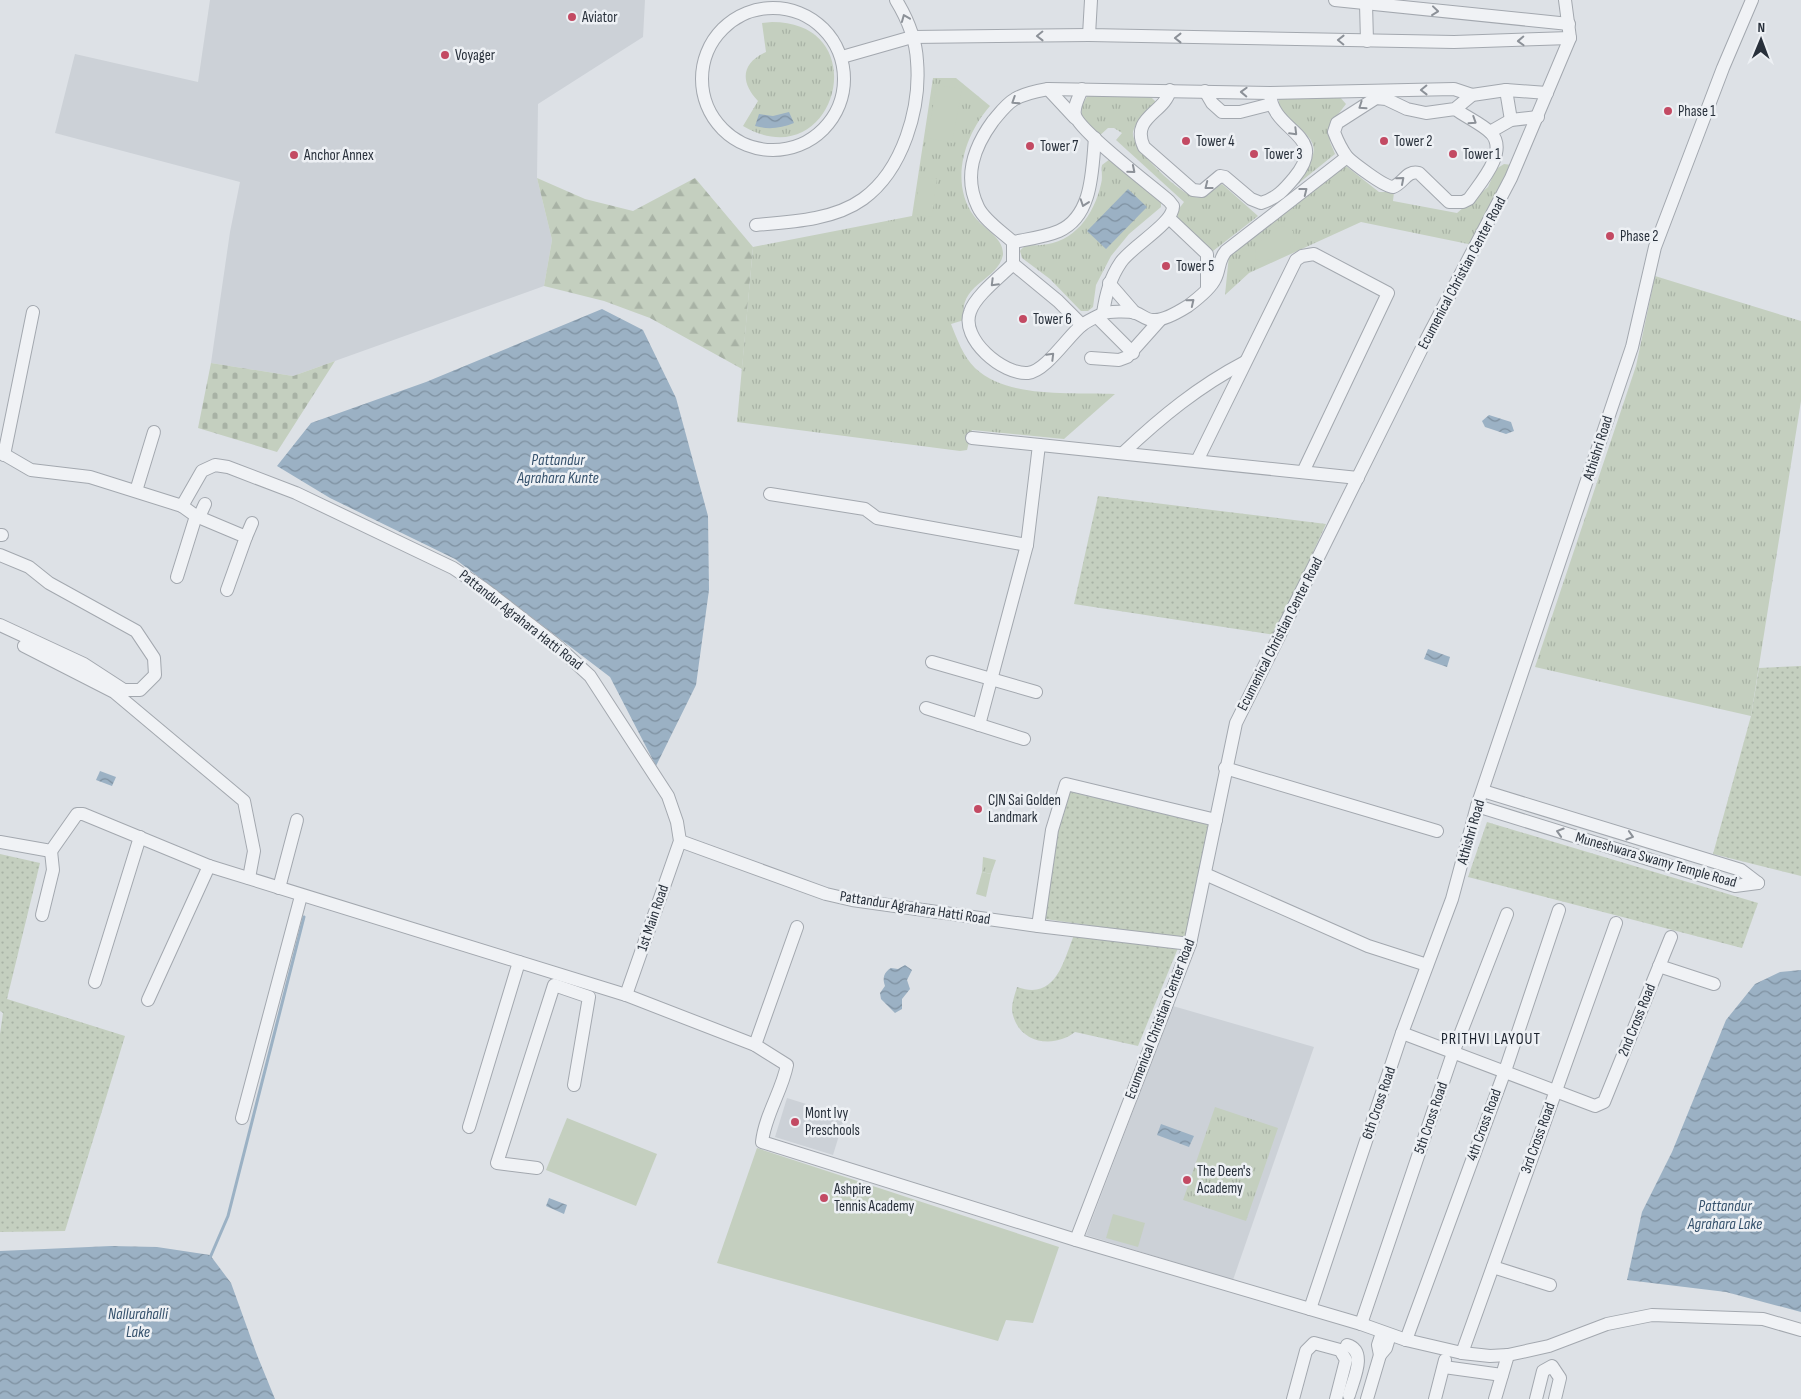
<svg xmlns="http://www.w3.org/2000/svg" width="1801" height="1399" font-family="'Sofia Sans Condensed',sans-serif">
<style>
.built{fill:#ccd1d7}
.grass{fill:url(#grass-dots)}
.forest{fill:url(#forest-firs)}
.cemetery{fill:url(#cemetery-stones)}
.park{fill:url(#park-tufts)}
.pitch{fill:#c4cfbf}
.water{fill:url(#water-waves)}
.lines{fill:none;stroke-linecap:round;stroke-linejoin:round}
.stream{stroke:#9bb1c4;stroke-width:3}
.minor-casing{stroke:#a3a8af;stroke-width:14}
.minor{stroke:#f0f2f5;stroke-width:12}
.oneway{stroke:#8c9198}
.poi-dot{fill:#c34a63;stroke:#edf0f4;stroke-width:2}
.labels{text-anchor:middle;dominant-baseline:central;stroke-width:5;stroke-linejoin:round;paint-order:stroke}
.poi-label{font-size:15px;fill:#28303b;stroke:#edf0f4;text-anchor:start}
.street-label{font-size:15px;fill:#28303b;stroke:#edf0f4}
.water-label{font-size:16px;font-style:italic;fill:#35516c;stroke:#edf0f4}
.neighbourhood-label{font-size:16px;letter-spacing:1px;fill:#1a212c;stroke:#edf0f4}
</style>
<defs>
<pattern id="grass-dots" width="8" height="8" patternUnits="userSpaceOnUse" patternTransform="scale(1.25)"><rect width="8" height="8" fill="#c4cfbf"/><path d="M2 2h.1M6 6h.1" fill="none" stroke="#a8b2a5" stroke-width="1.8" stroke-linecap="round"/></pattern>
<pattern id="forest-firs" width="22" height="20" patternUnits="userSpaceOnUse" patternTransform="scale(1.25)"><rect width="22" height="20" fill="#c4cfbf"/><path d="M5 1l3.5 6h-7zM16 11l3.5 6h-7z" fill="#a8b2a5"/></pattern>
<pattern id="cemetery-stones" width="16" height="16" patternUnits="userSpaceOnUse" patternTransform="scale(1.25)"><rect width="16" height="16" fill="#c4cfbf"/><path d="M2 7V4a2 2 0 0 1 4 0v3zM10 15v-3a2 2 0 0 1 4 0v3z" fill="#a8b2a5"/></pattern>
<pattern id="park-tufts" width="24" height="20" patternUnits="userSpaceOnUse" patternTransform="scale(1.25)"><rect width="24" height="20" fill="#c4cfbf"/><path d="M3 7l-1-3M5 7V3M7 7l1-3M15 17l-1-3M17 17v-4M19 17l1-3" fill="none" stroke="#a8b2a5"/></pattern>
<pattern id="water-waves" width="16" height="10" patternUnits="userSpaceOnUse" patternTransform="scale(1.25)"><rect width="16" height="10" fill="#9bb1c4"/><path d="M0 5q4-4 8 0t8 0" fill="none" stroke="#7e90a0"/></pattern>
</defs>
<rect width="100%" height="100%" fill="#dde1e6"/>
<g class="built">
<path d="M210 0H645L643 37 538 104 537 178 552 240 544 286 293 376 211 363 230 232 240 182 55 133 75 54 198 82Z"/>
<path d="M1173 1006 1314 1047 1233 1280 1086 1235Z"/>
<path d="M787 1098 845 1116 833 1155 775 1137Z"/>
</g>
<g class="grass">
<path d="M1098 496 1326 524 1275 635 1074 604Z"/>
<path d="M1801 666V876L1713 854 1751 716 1759 668Z"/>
<path d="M1067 791 1210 825 1186 939 1045 919 1056 833Z"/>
<path d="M1487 822 1758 903 1742 948 1468 877Z"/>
<path d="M0 854 40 863 7 999 125 1036 65 1231 0 1232V1034L3 1013 0 1011Z"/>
<path d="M1074 935 1178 948 1138 1046 1075 1032C1052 1050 1016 1042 1012 1010 1012 1002 1015 994 1017 987 1056 1001 1063 962 1074 935Z"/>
</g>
<path class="forest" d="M537 178 585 199 633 211 695 178 753 247 742 369 650 318 604 301 544 286 552 240Z"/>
<path class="cemetery" d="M335 361 277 452 198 428 211 363 293 376Z"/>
<g class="park">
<path d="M772 22C878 22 835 180 743 126L758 101C740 82 741 63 766 52L762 23Z"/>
<path d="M933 78H956L990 106C965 134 949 182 974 216 983 229 1004 237 1003 255 997 282 958 283 964 320L951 324C957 339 963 356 975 368 1008 399 1071 392 1115 394L1064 439 972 430 967 450 960 451 737 422 753 247 912 216Z"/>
<path d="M1088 95 1150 96 1156 102C1149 110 1135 121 1133 132 1130 147 1180 194 1195 197 1205 199 1214 188 1222 184L1258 216 1213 251 1177 218 1178 210 1184 202 1116 140 1122 133 1114 128H1108L1098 137 1081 117 1082 105Z"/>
<path d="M1339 96 1346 104 1333 121 1329 131 1330 142 1335 154 1289 191C1325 146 1322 146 1279 110V97Z"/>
<path d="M1110 159 1161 201V207L1129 234 1111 256 1096 285 1093 307 1088 311H1081L1050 279 1022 258 1020 251C1025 243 1033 246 1041 245 1074 243 1094 215 1101 184 1103 178 1101 172 1102 165Z"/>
<path d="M1504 164 1512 165 1473 245 1361 222 1249 273 1225 295 1229 255 1337 170 1346 166 1379 192H1394L1393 201 1457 213 1488 187 1496 169Z"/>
<path d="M1655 276 1801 321V401L1751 716 1535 667 1636 366Z"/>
<path d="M983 857 996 860 991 874 982 872Z"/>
<path d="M1215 1107 1278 1128 1246 1221 1183 1200Z"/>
</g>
<g class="pitch">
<path d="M937 85 962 89 952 143 927 138Z"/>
<path d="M920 177 937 179 932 217 914 214Z"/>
<path d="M1284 226 1293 231 1295 242 1285 254 1262 262 1255 259 1256 245 1277 228Z"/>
<path d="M982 872 991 874 986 897 976 894Z"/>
<path d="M567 1118 657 1154 636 1206 546 1170Z"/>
<path d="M757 1148 1059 1247 1033 1323 1006 1320 998 1341 717 1263Z"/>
<path d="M1113 1214 1145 1223 1138 1247 1106 1238Z"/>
</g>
<g class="water">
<path d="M789 112 794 123C781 128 769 130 755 126L759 114 773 116Z"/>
<path d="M1128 189 1147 207 1106 249 1087 231Z"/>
<path d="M602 309 643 330 676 398 708 516 709 590 696 685 656 766 610 677 455 559 330 498 277 466 311 423 426 382Z"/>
<path d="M1489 415 1511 422 1514 431 1506 434 1485 427 1482 421Z"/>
<path d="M1428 649 1450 657 1447 667 1424 659Z"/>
<path d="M100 771 116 777 112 786 96 780Z"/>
<path d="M905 965 912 970 907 980 910 989 902 999V1009L895 1013 881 999 880 993 885 986C882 978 884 972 891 968L898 969Z"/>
<path d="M1801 970V1312L1726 1292 1627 1280 1642 1212 1672 1152 1726 1020 1755 984 1780 972Z"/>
<path d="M1161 1124 1194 1136 1189 1147 1157 1135Z"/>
<path d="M549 1198 567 1205 564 1214 546 1206Z"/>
<path d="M111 1246 157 1247 210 1255 231 1283 257 1355 275 1399H0V1251Z"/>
</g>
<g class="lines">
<path class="stream" d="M209 1260 228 1216 304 917"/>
<defs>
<g id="minor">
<path d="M1091 0 1089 35 1454 42 1570 38"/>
<path d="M1335 0 1569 24"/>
<path d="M1366 4 1367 41"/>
<circle cx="773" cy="79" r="71"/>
<path d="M842 57 912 37 1089 35"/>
<path d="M1048 89 1075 118"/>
<path d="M1082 89C1079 97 1073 107 1075 115 1079 131 1153 187 1169 201L1173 206C1174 223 1132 246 1121 262 1110 278 1106 294 1103 313"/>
<path d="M1170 90C1165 113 1130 117 1144 147L1193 190 1202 191 1220 176 1225 177 1251 199 1261 203C1277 198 1284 190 1294 178 1331 133 1272 134 1270 93"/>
<path d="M1506 90 1511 120"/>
<path d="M1205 91 1212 103 1222 112H1240L1271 104"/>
<path d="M1455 109C1466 117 1482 124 1491 133 1509 152 1479 184 1469 199L1463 202H1449L1419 173C1406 170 1404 183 1393 187 1387 189 1352 162 1347 157 1342 150 1337 140 1334 132L1337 123 1376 98 1386 99 1407 109 1426 113 1455 109 1472 95 1506 90 1547 93"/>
<path d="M1490 132 1511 120 1538 117"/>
<path d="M1347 157 1226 251C1218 260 1220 270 1215 279 1211 288 1196 300 1188 306 1180 311 1163 321 1153 320 1146 320 1142 315 1136 313 1129 311 1108 311 1102 314 1096 317 1087 321 1082 325 1068 336 1046 371 1028 373 1003 375 960 339 970 312 975 296 1001 276 1013 264V242C1002 232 984 220 978 207 963 176 974 147 993 121 999 114 1006 104 1015 99 1025 93 1037 91 1048 89L1270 93 1454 89 1472 95"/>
<path d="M1170 219 1207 254V288"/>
<path d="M756 225C791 222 834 220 863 199 903 170 921 108 917 61 916 40 907 18 896 0"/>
<path d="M1013 242C1028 239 1045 237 1059 231 1093 216 1092 170 1095 138"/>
<path d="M1013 264 1058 301 1082 325"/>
<path d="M1109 283 1135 313"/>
<path d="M1097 317 1133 353"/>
<path d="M1091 358 1119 360 1127 357 1160 320"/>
<path d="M972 438 1358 478"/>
<path d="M0 452 31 470 90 477 182 506 202 471 215 465 228 467 296 493 453 568 483 588 554 643 590 676 668 796 677 822 680 841 626 995"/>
<path d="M1123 453C1161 417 1199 386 1245 362"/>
<path d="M4 455 33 312"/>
<path d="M1197 461 1296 260 1302 256 1314 254 1388 293 1303 472"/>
<path d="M136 491 154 432"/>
<path d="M770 494 865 509 877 518 1027 545 1039 445"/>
<path d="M182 506 196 516 246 537 227 590"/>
<path d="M199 517 205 504"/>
<path d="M0 535H2"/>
<path d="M246 537 252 523"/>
<path d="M0 555 29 567 49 583 136 631 154 658 155 675 140 690H124L84 664 0 625"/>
<path d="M177 577 196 516"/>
<path d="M24 646 114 692 244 801 254 851 249 878"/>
<path d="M932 662 1036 692"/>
<path d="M926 708 1024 739"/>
<path d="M979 725 1027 545"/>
<path d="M1225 768 1437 831"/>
<path d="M1483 791 1741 870 1758 883"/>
<path d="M1477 806 1735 886 1758 883"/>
<path d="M680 841 826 894 852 900 1038 926 1190 944"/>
<path d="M0 842 51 851 77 814H83L209 866 626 995 755 1045 787 1065C782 1091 765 1115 762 1142L1076 1240 1361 1324 1406 1340 1462 1353 1490 1356 1508 1355 1549 1346 1607 1324 1652 1315 1763 1319 1801 1330"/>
<path d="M1205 874 1368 946 1427 965"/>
<path d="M279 888 297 820"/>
<path d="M42 915 53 870 51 851"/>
<path d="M1038 926 1052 830 1066 784 1216 820"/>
<path d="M1659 966 1714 984"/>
<path d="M95 982 140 837"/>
<path d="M148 1000 209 866"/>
<path d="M1402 1033 1595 1106 1604 1102 1671 937"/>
<path d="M755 1045 797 927"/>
<path d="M242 1118 301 896"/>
<path d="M469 1127 519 962"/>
<path d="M537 1168 497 1163 554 985 589 997 574 1085"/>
<path d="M1076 1240 1190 944 1236 723 1426 340 1511 178 1570 38 1565 0"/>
<path d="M1493 1267 1550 1285"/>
<path d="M1310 1309 1402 1033 1452 899 1477 806 1632 347 1655 247 1723 68 1752 0"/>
<path d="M1361 1324 1453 1053 1507 914"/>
<path d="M1382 1333 1378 1345 1380 1355 1386 1348 1390 1335"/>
<path d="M1406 1340 1506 1068 1559 910"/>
<path d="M1347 1345C1368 1351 1353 1380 1349 1395"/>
<path d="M1462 1353 1616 923"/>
<path d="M1444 1367 1502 1375"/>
<path d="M1293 1399 1306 1351 1314 1343 1340 1350 1346 1360 1336 1399"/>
<path d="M1367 1399 1380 1355"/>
<path d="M1435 1399 1445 1360"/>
<path d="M1495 1399 1508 1355"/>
<path d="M1536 1399 1543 1371 1552 1366 1560 1378 1555 1399"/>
</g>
</defs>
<use href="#minor" class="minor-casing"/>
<use href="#minor" class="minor"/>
</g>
<defs><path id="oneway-chevron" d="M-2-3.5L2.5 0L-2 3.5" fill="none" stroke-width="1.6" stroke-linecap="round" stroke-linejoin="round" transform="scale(1.25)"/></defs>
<g class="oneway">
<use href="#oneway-chevron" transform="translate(1435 11) rotate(6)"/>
<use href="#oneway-chevron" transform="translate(905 18) rotate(-112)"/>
<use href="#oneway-chevron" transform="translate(1040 36) rotate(179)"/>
<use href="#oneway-chevron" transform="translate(1178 38) rotate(-180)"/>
<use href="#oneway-chevron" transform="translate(1341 40) rotate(-179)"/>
<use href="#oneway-chevron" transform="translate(1521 41) rotate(178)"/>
<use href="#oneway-chevron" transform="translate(1424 90) rotate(179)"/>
<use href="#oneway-chevron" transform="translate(1244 92) rotate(-178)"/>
<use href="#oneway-chevron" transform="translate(1015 101) rotate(147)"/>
<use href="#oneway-chevron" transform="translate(1362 106) rotate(146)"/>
<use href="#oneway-chevron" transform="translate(1473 121) rotate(33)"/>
<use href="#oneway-chevron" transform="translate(1294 132) rotate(45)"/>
<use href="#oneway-chevron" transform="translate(1132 170) rotate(40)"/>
<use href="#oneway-chevron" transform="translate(1401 180) rotate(-41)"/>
<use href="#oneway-chevron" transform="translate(1208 186) rotate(142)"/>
<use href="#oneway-chevron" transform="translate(1304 191) rotate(-38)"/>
<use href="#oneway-chevron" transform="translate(1084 203) rotate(109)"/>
<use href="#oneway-chevron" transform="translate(994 283) rotate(135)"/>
<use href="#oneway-chevron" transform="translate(1191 302) rotate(-39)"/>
<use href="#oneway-chevron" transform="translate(1051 356) rotate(-45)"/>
<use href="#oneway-chevron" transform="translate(1560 832) rotate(-163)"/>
<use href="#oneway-chevron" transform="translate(1630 836) rotate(17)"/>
</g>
<g class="poi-dot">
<circle cx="572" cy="17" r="5"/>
<circle cx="445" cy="55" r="5"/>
<circle cx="1668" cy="111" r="5"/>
<circle cx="1186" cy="141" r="5"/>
<circle cx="1384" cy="141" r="5"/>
<circle cx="1030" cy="146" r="5"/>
<circle cx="1254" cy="154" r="5"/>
<circle cx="1453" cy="154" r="5"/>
<circle cx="294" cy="155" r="5"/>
<circle cx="1610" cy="236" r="5"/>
<circle cx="1166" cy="266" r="5"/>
<circle cx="1023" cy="319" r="5"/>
<circle cx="978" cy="809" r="5"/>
<circle cx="795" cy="1122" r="5"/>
<circle cx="1187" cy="1180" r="5"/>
<circle cx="824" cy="1198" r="5"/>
</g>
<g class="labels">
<g class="poi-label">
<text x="582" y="17">Aviator</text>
<text x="455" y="55">Voyager</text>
<text x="1678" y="111">Phase 1</text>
<text x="1196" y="141">Tower 4</text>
<text x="1394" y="141">Tower 2</text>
<text x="1040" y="146">Tower 7</text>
<text x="1264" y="154">Tower 3</text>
<text x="1463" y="154">Tower 1</text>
<text x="304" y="155">Anchor Annex</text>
<text x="1620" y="236">Phase 2</text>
<text x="1176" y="266">Tower 5</text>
<text x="1033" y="319">Tower 6</text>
<text x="988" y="800">CJN Sai Golden<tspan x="988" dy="17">Landmark</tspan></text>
<text x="805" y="1113">Mont Ivy<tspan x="805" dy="17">Preschools</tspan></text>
<text x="1197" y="1171">The Deen's<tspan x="1197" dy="17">Academy</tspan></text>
<text x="834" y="1189">Ashpire<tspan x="834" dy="17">Tennis Academy</tspan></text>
</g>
<g class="street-label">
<text transform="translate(1462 273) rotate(-62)">Ecumenical Christian Center Road</text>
<text transform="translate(1598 448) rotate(-72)">Athishri Road</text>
<text transform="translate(521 620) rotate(38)">Pattandur Agrahara Hatti Road</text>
<text transform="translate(1280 634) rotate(-63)">Ecumenical Christian Center Road</text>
<text transform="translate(1471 832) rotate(-74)">Athishri Road</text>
<text transform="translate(1656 860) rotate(16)">Muneshwara Swamy Temple Road</text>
<text transform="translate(915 908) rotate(9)">Pattandur Agrahara Hatti Road</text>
<text transform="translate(653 918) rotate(-71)">1st Main Road</text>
<text transform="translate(1160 1019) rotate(-69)">Ecumenical Christian Center Road</text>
<text transform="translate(1637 1020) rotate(-68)">2nd Cross Road</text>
<text transform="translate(1379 1103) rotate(-71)">6th Cross Road</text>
<text transform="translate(1431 1118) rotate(-71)">5th Cross Road</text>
<text transform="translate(1484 1125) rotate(-70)">4th Cross Road</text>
<text transform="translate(1538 1138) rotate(-70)">3rd Cross Road</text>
</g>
<g class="water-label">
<text x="558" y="460">Pattandur<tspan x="558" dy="18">Agrahara Kunte</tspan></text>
<text x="1725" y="1206">Pattandur<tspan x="1725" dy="18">Agrahara Lake</tspan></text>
<text x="138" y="1314">Nallurahalli<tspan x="138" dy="18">Lake</tspan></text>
</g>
<g class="neighbourhood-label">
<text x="1491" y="1039">PRITHVI LAYOUT</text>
</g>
</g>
<g transform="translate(1761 40) rotate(1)" stroke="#edf0f4" stroke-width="4" paint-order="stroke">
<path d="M0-4L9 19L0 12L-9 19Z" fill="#28303b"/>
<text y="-8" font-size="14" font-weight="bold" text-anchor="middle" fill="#28303b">N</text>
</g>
</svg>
